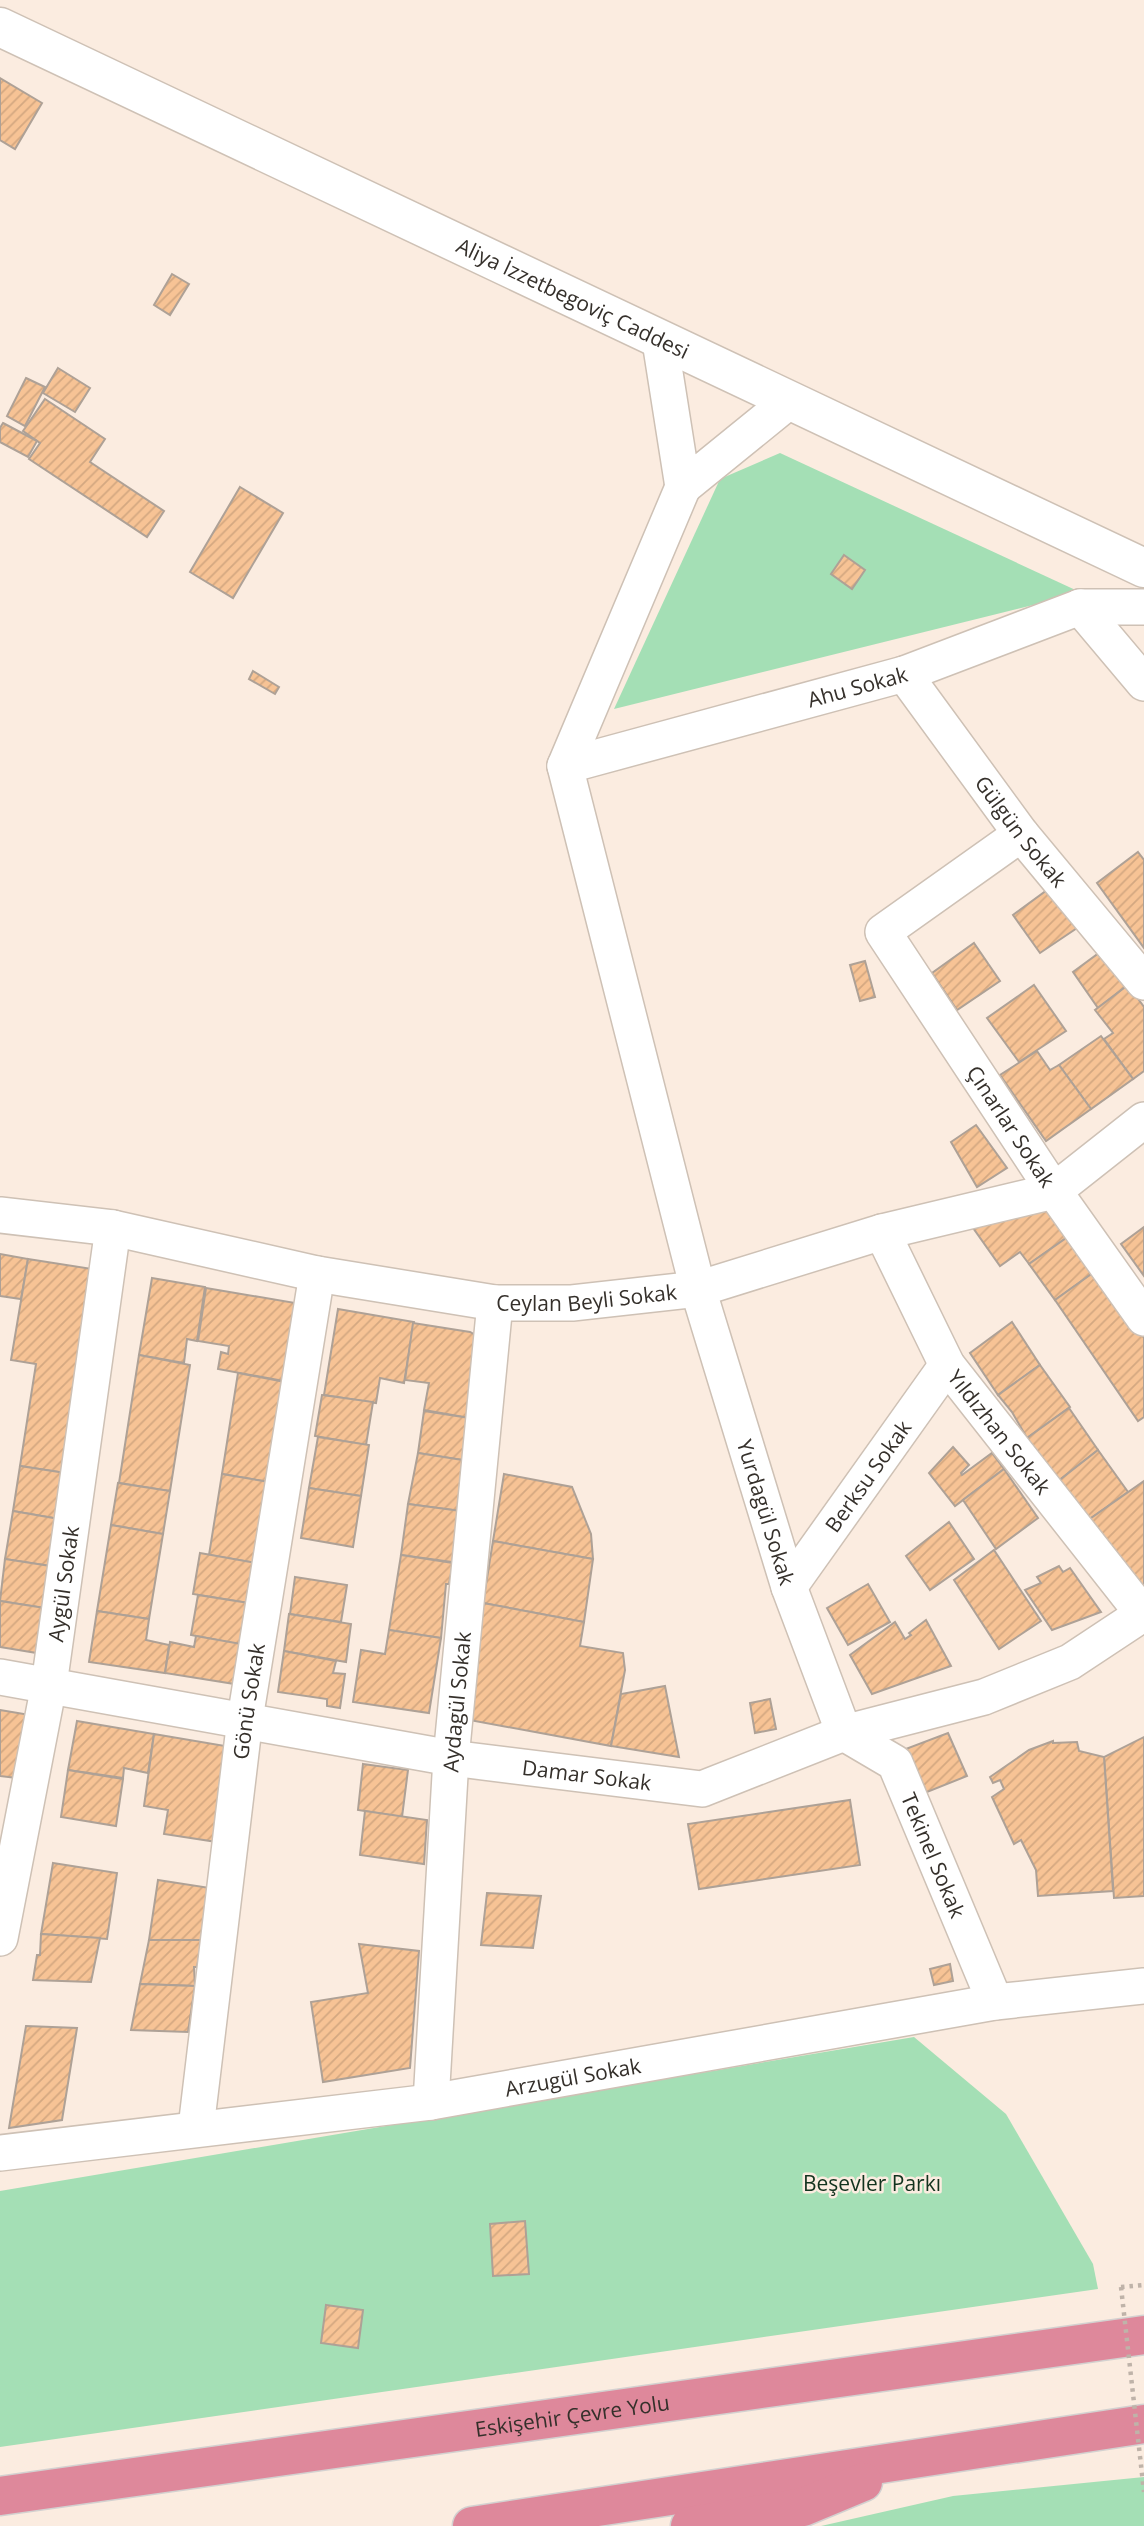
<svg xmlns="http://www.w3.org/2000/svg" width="1144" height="2526" font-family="'Open Sans',sans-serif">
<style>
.park{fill:#a4dfb5}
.building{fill:url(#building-hatch);stroke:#aea196;stroke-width:2}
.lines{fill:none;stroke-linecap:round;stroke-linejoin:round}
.minor-casing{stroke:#cec1b5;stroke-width:38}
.tertiary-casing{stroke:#cec1b5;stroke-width:41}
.trunk-casing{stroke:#d3d1d0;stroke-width:41}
.path{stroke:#bfb3a9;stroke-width:4.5;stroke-dasharray:3.5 5;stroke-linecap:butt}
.minor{stroke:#fff;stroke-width:35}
.tertiary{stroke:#fff;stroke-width:38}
.trunk{stroke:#de889b;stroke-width:38}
.path-bridge{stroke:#bfb3a9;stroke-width:4.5;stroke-dasharray:3.5 5;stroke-linecap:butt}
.labels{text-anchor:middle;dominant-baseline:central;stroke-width:5;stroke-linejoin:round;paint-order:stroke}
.street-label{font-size:21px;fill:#35302b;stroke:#fbece0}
.park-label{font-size:21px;fill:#12331e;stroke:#fbece0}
</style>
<defs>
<pattern id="building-hatch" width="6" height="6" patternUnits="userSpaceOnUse" patternTransform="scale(1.75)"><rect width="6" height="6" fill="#f7c395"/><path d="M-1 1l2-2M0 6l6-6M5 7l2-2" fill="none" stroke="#d4a881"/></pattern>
</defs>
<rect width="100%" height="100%" fill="#fbece0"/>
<g class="park">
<path d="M780 453 1082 593 614 709 720 479Z"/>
<path d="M914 2037 1006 2114 1093 2264 1098 2289 0 2447V2191Z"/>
<path d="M1144 2477V2526H821L953 2496Z"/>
</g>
<g class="building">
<path d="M0 78 42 103 15 149 0 140Z"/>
<path d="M172 274 189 284 170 315 154 305Z"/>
<path d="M58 368 90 388 75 412 43 393Z"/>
<path d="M26 378 45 387 25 426 7 416Z"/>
<path d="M45 399 105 439 90 462 164 511 147 537 29 459 40 443 23 431Z"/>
<path d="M3 423 37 441 28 457 0 442V428Z"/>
<path d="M240 487 283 513 233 598 190 572Z"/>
<path d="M844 555 865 570 852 589 831 574Z"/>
<path d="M253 671 279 687 275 694 249 679Z"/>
<path d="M1138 852 1144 860V948L1097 883Z"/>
<path d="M1054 885 1083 924 1040 953 1013 915Z"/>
<path d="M974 943 1000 981 957 1010 932 973Z"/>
<path d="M1103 950 1128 985 1098 1008 1073 972Z"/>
<path d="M865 961 875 997 860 1001 850 965Z"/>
<path d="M1034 985 1066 1031 1019 1062 987 1018Z"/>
<path d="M1128 985 1144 1007V1071L1133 1079 1104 1039 1113 1033 1095 1010Z"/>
<path d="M1101 1036 1133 1079 1091 1109 1059 1065Z"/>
<path d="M1037 1051 1050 1070 1059 1065 1091 1109 1046 1141 1000 1075Z"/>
<path d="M976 1125 1007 1168 977 1187 951 1142Z"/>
<path d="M1048 1201 1072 1234 1029 1264 1020 1252 1000 1266 971 1225Z"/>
<path d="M1144 1227V1276L1121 1244Z"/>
<path d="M1072 1234 1097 1270 1055 1300 1029 1264Z"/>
<path d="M0 1254 28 1259 21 1299 0 1296Z"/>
<path d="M28 1259 105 1271 72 1474 20 1466 36 1364 11 1360Z"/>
<path d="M1097 1270 1144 1338V1417L1138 1421 1055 1300Z"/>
<path d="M152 1278 205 1287 197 1341 187 1339 184 1363 139 1355Z"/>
<path d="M206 1288 301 1304 289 1382 218 1369 221 1352 228 1354 229 1346 198 1341Z"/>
<path d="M338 1309 414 1322 404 1383 380 1378 376 1403 324 1395Z"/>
<path d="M1012 1322 1040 1365 998 1395 970 1353Z"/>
<path d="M413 1323 470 1332 488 1342 475 1419 424 1410 429 1383 405 1380Z"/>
<path d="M139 1355 190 1365 170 1491 119 1483Z"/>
<path d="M1040 1365 1070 1407 1027 1438 1012 1412 998 1395Z"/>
<path d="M238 1373 290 1383 275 1483 222 1474Z"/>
<path d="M322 1395 373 1402 366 1445 315 1436Z"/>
<path d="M1069 1408 1098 1450 1057 1482 1027 1438Z"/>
<path d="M424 1411 476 1419 469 1461 418 1453Z"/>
<path d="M318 1437 369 1445 361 1496 309 1488Z"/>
<path d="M953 1447 969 1465 961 1473 962 1475 992 1453 1004 1469 955 1506 929 1473Z"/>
<path d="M1098 1450 1128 1492 1084 1523 1057 1482Z"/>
<path d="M418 1453 469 1461 461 1511 408 1504Z"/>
<path d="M20 1466 72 1474 65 1520 13 1511Z"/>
<path d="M1004 1469 1038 1518 996 1549 963 1500Z"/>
<path d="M222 1474 275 1483 261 1564 209 1555Z"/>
<path d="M504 1474 572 1487 591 1534 593 1559 493 1541Z"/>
<path d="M1144 1481V1585L1132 1593 1084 1523Z"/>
<path d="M118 1483 170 1491 163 1534 111 1525Z"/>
<path d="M309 1488 361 1496 353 1547 301 1538Z"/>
<path d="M408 1504 461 1511 452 1562 401 1555Z"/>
<path d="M13 1511 65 1520 57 1567 5 1559Z"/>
<path d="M949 1522 974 1559 930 1590 906 1556Z"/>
<path d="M111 1525 163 1534 149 1619 97 1611Z"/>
<path d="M493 1541 593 1559 584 1622 483 1603Z"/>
<path d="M994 1550 1041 1621 999 1649 954 1580Z"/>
<path d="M200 1553 262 1564 255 1604 193 1594Z"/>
<path d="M401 1555 453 1563 449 1584H446L441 1638 389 1630Z"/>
<path d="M5 1559 57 1567 51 1609 0 1601Z"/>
<path d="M1059 1566 1063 1572 1070 1568 1101 1612 1052 1630 1025 1590 1041 1583 1037 1577Z"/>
<path d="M295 1577 347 1585 341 1622 290 1614Z"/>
<path d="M868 1584 890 1622 848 1645 827 1608Z"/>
<path d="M198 1595 255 1604 248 1646 191 1635Z"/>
<path d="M0 1601 51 1609 43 1654 0 1647Z"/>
<path d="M483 1603 584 1622 580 1646 623 1653 625 1670 611 1746 464 1719Z"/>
<path d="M97 1611 149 1619 146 1640 169 1645 165 1673 89 1662Z"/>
<path d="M289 1614 351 1624 346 1662 284 1651Z"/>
<path d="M926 1620 951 1666 872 1694 850 1655 895 1622 905 1639 911 1635 909 1633Z"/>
<path d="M389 1630 441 1638 429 1713 353 1702 361 1650 385 1654Z"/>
<path d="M196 1636 247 1645 241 1685 165 1673 170 1642 194 1647Z"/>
<path d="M284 1651 336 1661 333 1673 345 1674 340 1708 327 1706V1699L278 1692Z"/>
<path d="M665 1686 679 1757 611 1746 621 1694Z"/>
<path d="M770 1699 776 1729 755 1733 750 1703Z"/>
<path d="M0 1710 36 1716 25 1779 0 1776Z"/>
<path d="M77 1721 154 1734 148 1773 124 1768 123 1778 68 1770Z"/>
<path d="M948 1733 967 1776 922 1794 903 1750Z"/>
<path d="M154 1734 231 1747 217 1842 164 1834 168 1810 144 1806Z"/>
<path d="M1144 1737V1896L1114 1898 1104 1757Z"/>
<path d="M1053 1741V1743L1077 1742 1079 1751 1104 1757 1113 1891 1038 1896 1036 1870 1021 1840 1014 1844 992 1797 1004 1789 1000 1780 993 1783 990 1777 1029 1750Z"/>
<path d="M363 1764 408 1770 402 1817 358 1810Z"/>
<path d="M68 1770 123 1779 116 1826 61 1817Z"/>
<path d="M850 1800 860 1865 699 1889 688 1824Z"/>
<path d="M365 1811 427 1820 424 1864 360 1855Z"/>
<path d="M53 1863 117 1873 107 1939 41 1934Z"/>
<path d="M158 1880 210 1888 202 1940H149Z"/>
<path d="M487 1893 541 1896 533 1948 481 1945Z"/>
<path d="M41 1934 100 1938 91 1982 33 1980 37 1955H40Z"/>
<path d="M149 1940H202L197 1967H194L195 1986 140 1984Z"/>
<path d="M359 1944 419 1951 410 2068 323 2082 311 2002 368 1993Z"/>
<path d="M950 1964 953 1981 934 1985 930 1969Z"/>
<path d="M140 1984 195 1986 188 2032 131 2030Z"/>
<path d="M26 2026 77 2028 62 2120 9 2128Z"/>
<path d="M525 2221 529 2274 493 2276 490 2224Z"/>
<path d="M326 2305 363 2310 358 2348 321 2343Z"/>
</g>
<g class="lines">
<defs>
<g id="minor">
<path d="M660 341 683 487 789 401"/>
<path id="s1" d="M683 487 565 766 698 1289 789 1587 844 1733"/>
<path d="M1080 607 1144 683"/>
<path id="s2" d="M904 674 1021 834 1144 982"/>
<path id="s3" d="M565 766 904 674 1080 607H1144"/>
<path id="s4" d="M1021 834 883 932 1054 1191 1144 1318"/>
<path id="s5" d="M0 1215 113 1228 317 1274 495 1303H572L698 1289 882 1232 1054 1191 1144 1120"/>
<path id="s6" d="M882 1232 947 1365 1143 1614"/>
<path id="s7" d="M789 1587 947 1365"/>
<path id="s8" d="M0 1677 451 1758 702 1789 844 1733 984 1697 1070 1662 1144 1613"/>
<path id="s9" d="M844 1733 895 1763 995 2002"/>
<path id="s10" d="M0 1938 49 1685 113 1228"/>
<path id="s11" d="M431 2102 451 1758 495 1303"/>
<path id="s12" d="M196 2128 245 1719 317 1274"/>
<path id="s13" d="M0 2153 431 2102 995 2002 1144 1986"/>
</g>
<g id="tertiary">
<path id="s14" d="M0 27 1144 568"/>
</g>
<g id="trunk">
<path id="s15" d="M0 2496 1144 2335"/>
<path d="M472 2526 1144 2424"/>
<path d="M690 2526 803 2507 863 2482"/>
</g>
</defs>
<use href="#minor" class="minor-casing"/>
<use href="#tertiary" class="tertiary-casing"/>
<use href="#trunk" class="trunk-casing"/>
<path class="path" d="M1121 2287 1144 2285"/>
<use href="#minor" class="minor"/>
<use href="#tertiary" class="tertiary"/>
<use href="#trunk" class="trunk"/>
<path class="path-bridge" d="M1121 2287 1144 2492"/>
</g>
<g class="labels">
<g class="street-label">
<text stroke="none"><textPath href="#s14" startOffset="634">Aliya İzzetbegoviç Caddesi</textPath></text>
<text stroke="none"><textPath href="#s3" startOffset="303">Ahu Sokak</textPath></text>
<text stroke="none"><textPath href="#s2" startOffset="196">Gülgün Sokak</textPath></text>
<text stroke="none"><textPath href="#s4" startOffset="402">Çınarlar Sokak</textPath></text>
<text stroke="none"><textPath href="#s5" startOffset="595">Ceylan Beyli Sokak</textPath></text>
<text stroke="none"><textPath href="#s6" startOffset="233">Yıldızhan Sokak</textPath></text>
<text stroke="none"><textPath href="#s7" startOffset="136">Berksu Sokak</textPath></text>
<text stroke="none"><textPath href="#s1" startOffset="1076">Yurdagül Sokak</textPath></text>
<text stroke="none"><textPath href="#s10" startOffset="360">Aygül Sokak</textPath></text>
<text stroke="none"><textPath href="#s12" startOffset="430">Gönü Sokak</textPath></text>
<text stroke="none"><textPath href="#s11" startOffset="401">Aydagül Sokak</textPath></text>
<text stroke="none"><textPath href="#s8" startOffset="595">Damar Sokak</textPath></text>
<text stroke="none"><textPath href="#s9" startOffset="159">Tekinel Sokak</textPath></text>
<text stroke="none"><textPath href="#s13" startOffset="578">Arzugül Sokak</textPath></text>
<text stroke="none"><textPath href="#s15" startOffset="578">Eskişehir Çevre Yolu</textPath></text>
</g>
<g class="park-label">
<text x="872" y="2183">Beşevler Parkı</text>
</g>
</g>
</svg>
